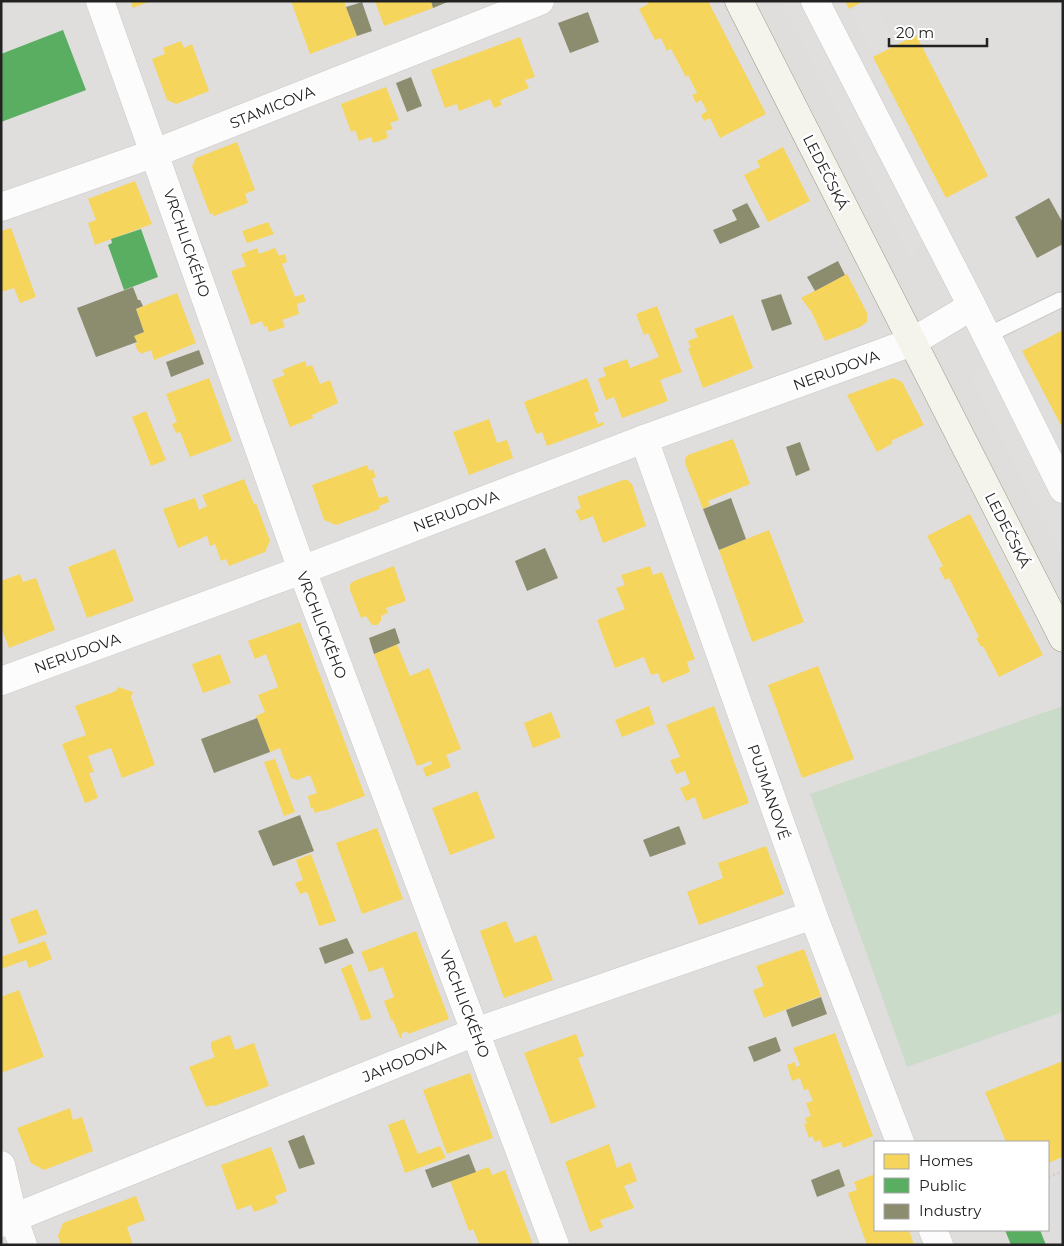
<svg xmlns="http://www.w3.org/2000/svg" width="1064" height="1246" font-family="Montserrat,sans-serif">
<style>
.residential{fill:#dfdedc;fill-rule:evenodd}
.cemetery{fill:#cadbca}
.parking{fill:#e0dfde}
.homes{fill:#f6d55c}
.public{fill:#5aae61}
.industry{fill:#8c8c6e}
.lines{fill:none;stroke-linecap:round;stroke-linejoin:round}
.service-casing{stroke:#c9c8c7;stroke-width:17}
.minor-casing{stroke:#c9c8c7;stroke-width:29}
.secondary-casing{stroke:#999a82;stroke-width:29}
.path{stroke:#dccecd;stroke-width:3;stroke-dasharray:2.5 2.5;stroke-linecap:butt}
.service{stroke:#fdfcfc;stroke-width:15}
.minor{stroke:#fdfcfc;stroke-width:28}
.secondary{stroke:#f4f4ed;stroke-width:28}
.labels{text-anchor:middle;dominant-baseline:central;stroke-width:5;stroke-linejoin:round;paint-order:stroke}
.street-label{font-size:15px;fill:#222;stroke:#fff}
</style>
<rect width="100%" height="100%" fill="#f0eeeb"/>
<path class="residential" d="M1 1H1063V1245H1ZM875 1142H1048V1230H875Z"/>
<path class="cemetery" d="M1063 706V1012L907 1067 810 794Z"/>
<g class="parking">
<path d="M780 1H807L927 235 911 259Z"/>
<path d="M873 1 894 43 872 54 851 12Z"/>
<path d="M988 357 1063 502V557L972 380Z"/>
</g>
<g class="homes">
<path d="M130 1H151L133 8Z"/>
<path d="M291 1H344L357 36 310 54Z"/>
<path d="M375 1H431L433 8 384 26Z"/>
<path d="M647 1H708L766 114 720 138 710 118 704 121 701 115 707 111 701 100 696 103 692 95 697 93 688 75 686 77 671 49 667 51 661 38 655 40 639 9 648 4Z"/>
<path d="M845 1H864L849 9Z"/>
<path d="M916 35 988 176 946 198 873 57Z"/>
<path d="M520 37 535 77 525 80 529 88 500 100 502 105 494 108 490 99 459 111 457 104 445 108 431 70Z"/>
<path d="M181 41 184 48 192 44 209 91 176 104 167 100 152 59 165 54 163 48Z"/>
<path d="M386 87 399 120 390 123 393 129 386 131 388 138 373 143 371 137 359 141 355 130 351 132 341 104Z"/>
<path d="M237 142 255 190 245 194 248 203 214 216 212 213 210 214 192 167 196 158Z"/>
<path d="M783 147 810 201 768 222 744 175 760 167 757 161Z"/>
<path d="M135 181 152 224 95 245 88 223 96 220 88 199Z"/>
<path d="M268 222 274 234 247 243 242 231Z"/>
<path d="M11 228 36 297 20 303 14 288 1 292V231Z"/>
<path d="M257 248 259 254 275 248 279 256 285 254 287 262 282 264 295 297 303 294 306 301 297 304 299 314 282 320 285 327 269 332 267 326 264 327 262 321 251 325 231 271 246 266 241 254Z"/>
<path d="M847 274 867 313V322L860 327 825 341 811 311 801 298Z"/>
<path d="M177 293 196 343 154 360 151 350 141 354 140 351 138 352 135 344 137 343 134 336 144 332 136 309Z"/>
<path d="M657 306 682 372 660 380 668 401 622 418 614 397 606 400 598 379 606 376 603 368 627 359 630 368 659 357 648 333 644 335 636 314Z"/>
<path d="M733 315 753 368 703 388 688 348H691L688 341 698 337 694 329Z"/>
<path d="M1063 330V429L1022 351Z"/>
<path d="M305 361 307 367 312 365 320 384 330 380 338 403 312 415 313 418 290 427 272 380 285 375 282 370Z"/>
<path d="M209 378 232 441 190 457 180 432 176 433 172 424 177 422 166 394Z"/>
<path d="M587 378 599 411 594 413 598 424 603 422 604 425 547 446 542 432 536 434 524 402Z"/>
<path d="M893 378 902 382 924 425 891 441 893 443 877 452 847 395Z"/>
<path d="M146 411 166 460 151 466 132 417Z"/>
<path d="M489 419 497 443 507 440 513 458 469 475 453 432Z"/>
<path d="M733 439 750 484 708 501 710 505 703 509 685 463V458L688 455Z"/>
<path d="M367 465 369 471 373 469 376 477 372 479 379 498 387 496 389 502 379 506 380 509 336 525 324 520 312 485Z"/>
<path d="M244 479 254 504 256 503 270 541 265 552 229 566 226 559 221 561 215 544 210 546 207 536 178 548 163 509 195 498 199 510 207 506 202 495Z"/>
<path d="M623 480H627L632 484 646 526 603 543 593 516 580 521 577 513 576 514 575 511 581 508 577 497Z"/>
<path d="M970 514 1043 655 999 677 983 646 981 647 976 638 979 637 949 578 945 580 939 568 943 566 927 536Z"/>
<path d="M769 530 804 622 752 642 719 550Z"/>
<path d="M115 549 134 601 87 618 68 567Z"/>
<path d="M394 566 406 601 386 608 388 613 381 616V621L377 625H372L366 616 361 618 350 590V584L354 581Z"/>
<path d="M650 566 653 575 662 572 695 659 687 662 690 672 662 683 658 673 651 675 644 657 615 668 597 620 625 609 616 588 625 585 621 575Z"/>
<path d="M20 574 23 582 36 578 55 630 9 648 1 627V581Z"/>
<path d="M300 622 365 796 324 811V810L315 813 313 808 311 809 308 796 317 793 310 775 297 780 291 778 280 748 270 752 256 716 265 712 258 695 278 687 266 654 255 659 248 641Z"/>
<path d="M397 644 410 676 429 668 461 749 446 755 451 767 426 777 423 768 432 764 431 761 417 766 374 654Z"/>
<path d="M220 654 231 683 203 693 192 664Z"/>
<path d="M818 666 854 759 802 778 768 685Z"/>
<path d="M118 687 133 692 131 697 155 765 122 778 111 748 88 756 94 772 89 773 98 798 85 803 62 744 86 735 75 706 116 691Z"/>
<path d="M649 706 655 724 622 737 615 720Z"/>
<path d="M714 706 749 803 703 820 695 797 686 801 680 788 690 784 685 771 676 774 670 760 680 757 666 725Z"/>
<path d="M551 712 561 737 533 748 524 723Z"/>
<path d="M275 759 295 812 284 816 264 762Z"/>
<path d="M477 791 495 838 450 855 432 808Z"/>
<path d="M377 828 403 899 362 914 336 843Z"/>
<path d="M766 846 784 894 699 925 687 892 723 878 718 863Z"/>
<path d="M311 854 336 921 319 926 308 894 306 892 300 894 295 883 303 880 296 860Z"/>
<path d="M37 909 47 934 19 944 10 919Z"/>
<path d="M506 921 515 943 536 935 553 980 504 998 480 931Z"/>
<path d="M416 931 449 1019 408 1034 407 1031 401 1034 402 1038H400L393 1020H391L384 1001 394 997 383 967 369 972 361 952Z"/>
<path d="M45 941 52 959 29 968 26 960 1 969V957Z"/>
<path d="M804 949 821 996 764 1018 753 990 764 986 756 966Z"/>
<path d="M351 964 372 1018 361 1021 341 969Z"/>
<path d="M19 990 44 1057 1 1073V997Z"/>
<path d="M835 1033 873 1136 843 1148 841 1142 823 1148 820 1140 815 1142 812 1136 809 1138 804 1124 807 1123 805 1118 811 1116 806 1103 813 1101 808 1089 804 1090 800 1078 792 1081 787 1065 795 1062 796 1067 800 1065 793 1048Z"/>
<path d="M576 1034 584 1056 578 1058 596 1107 551 1124 524 1053Z"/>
<path d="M230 1035 235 1050 254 1043 269 1086 214 1106 213 1105 206 1107 189 1067 215 1057 211 1048V1042Z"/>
<path d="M1063 1061V1157L1048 1163V1142H1006L985 1092Z"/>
<path d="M470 1073 493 1138 447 1154 423 1090Z"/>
<path d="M70 1108 73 1120 82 1117 93 1151 44 1170 31 1163 17 1128Z"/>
<path d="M404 1119 418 1154 440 1146 446 1158 405 1173 388 1125Z"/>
<path d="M609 1144 617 1168 630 1162 637 1181 624 1186 634 1208 600 1220 603 1227 590 1232 565 1162Z"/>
<path d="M271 1147 287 1191 275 1196 278 1203 254 1212 251 1205 237 1210 221 1165Z"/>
<path d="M489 1167 492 1175 505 1170 533 1245H474L479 1243 473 1229 469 1231 450 1181Z"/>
<path d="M875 1174V1230H909L914 1245H867L848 1193 857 1190 854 1182Z"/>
<path d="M136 1196 145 1220 127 1227 133 1245H61L58 1236 63 1223Z"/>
</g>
<g class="public">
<path d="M63 30 86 90 1 122V54Z"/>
<path d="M141 229 158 277 124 290 108 245 112 243 111 239Z"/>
<path d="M1005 1230H1040L1046 1245H1011Z"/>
</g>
<g class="industry">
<path d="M431 1H450L433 8Z"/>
<path d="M362 2 372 31 357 36 346 7Z"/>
<path d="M588 12 599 42 570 53 558 23Z"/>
<path d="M411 77 422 106 407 112 396 83Z"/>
<path d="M1049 198 1063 223V244L1037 258 1015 217Z"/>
<path d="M747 203 760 227 720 244 713 230 737 220 732 210Z"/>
<path d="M838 261 845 275 815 291 807 277Z"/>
<path d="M133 287 138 300H140L143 306 136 309 144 332 134 336 137 342 96 357 77 308Z"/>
<path d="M781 294 792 324 772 331 761 300Z"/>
<path d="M199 350 204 364 171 377 166 362Z"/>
<path d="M800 442 810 470 796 476 786 447Z"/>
<path d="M731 498 746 539 719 550 703 509Z"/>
<path d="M545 548 558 578 527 591 515 561Z"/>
<path d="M395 628 400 643 374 654 369 638Z"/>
<path d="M257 718 270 752 214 773 201 739Z"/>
<path d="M300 815 314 851 273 866 258 831Z"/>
<path d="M679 826 686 844 650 857 643 840Z"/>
<path d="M347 938 354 953 325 964 319 948Z"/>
<path d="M821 997 827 1014 792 1027 786 1010Z"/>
<path d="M776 1037 781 1051 754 1062 748 1047Z"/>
<path d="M304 1135 315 1164 299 1169 288 1141Z"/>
<path d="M469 1154 476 1172 432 1188 425 1170Z"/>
<path d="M839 1169 845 1186 817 1197 811 1180Z"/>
</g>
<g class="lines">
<defs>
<path id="service" d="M986 336 1060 300"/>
<g id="minor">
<path d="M100 1 302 570 555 1245"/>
<path d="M815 1 972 306 1063 489"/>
<path d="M1 207 155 153 540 1"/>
<path d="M644 439 813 915 900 1142"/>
<path d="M1 681 302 570 644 439 912 342 972 306"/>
<path d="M1 1165 13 1217 23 1245"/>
<path d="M1 1223 475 1032 813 915"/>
<path d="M933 1230 939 1245"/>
</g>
<path id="secondary" d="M739 1 1063 638"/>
</defs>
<use href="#service" class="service-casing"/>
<use href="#minor" class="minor-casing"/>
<use href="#secondary" class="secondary-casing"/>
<path class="path" d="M1048 1177 1063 1171"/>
<use href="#service" class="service"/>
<use href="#minor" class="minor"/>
<use href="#secondary" class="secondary"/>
</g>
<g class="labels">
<g class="street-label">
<text transform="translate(272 107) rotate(-22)">STAMICOVA</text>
<text transform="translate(826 172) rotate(63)">LEDEČSKÁ</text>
<text transform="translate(187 243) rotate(71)">VRCHLICKÉHO</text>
<text transform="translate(836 370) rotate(-20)">NERUDOVA</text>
<text transform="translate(456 511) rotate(-21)">NERUDOVA</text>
<text transform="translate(1008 530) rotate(63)">LEDEČSKÁ</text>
<text transform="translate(322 625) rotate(69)">VRCHLICKÉHO</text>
<text transform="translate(77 653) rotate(-20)">NERUDOVA</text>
<text transform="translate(769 792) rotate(71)">PUJMANOVÉ</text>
<text transform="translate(465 1004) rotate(69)">VRCHLICKÉHO</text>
<text transform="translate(404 1061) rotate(-22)">JAHODOVA</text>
</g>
</g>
<rect width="1064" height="1246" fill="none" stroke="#222222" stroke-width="5"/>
<rect x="874" y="1141" width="175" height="90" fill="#ffffff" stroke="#a7a7a7"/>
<rect x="884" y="1154" width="25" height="15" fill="#f6d55c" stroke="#a7a7a7"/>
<text x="919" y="1166" font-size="15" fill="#222222">Homes</text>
<rect x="884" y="1178" width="25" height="15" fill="#5aae61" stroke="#a7a7a7"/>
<text x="919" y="1191" font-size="15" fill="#222222">Public</text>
<rect x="884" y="1204" width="25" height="15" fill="#8c8c6e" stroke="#a7a7a7"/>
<text x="919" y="1216" font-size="15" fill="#222222">Industry</text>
<path d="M889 38v8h98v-8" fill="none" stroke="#222222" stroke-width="2.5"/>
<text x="896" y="38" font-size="15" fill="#222222" stroke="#ffffff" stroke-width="4" paint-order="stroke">20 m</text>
</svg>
